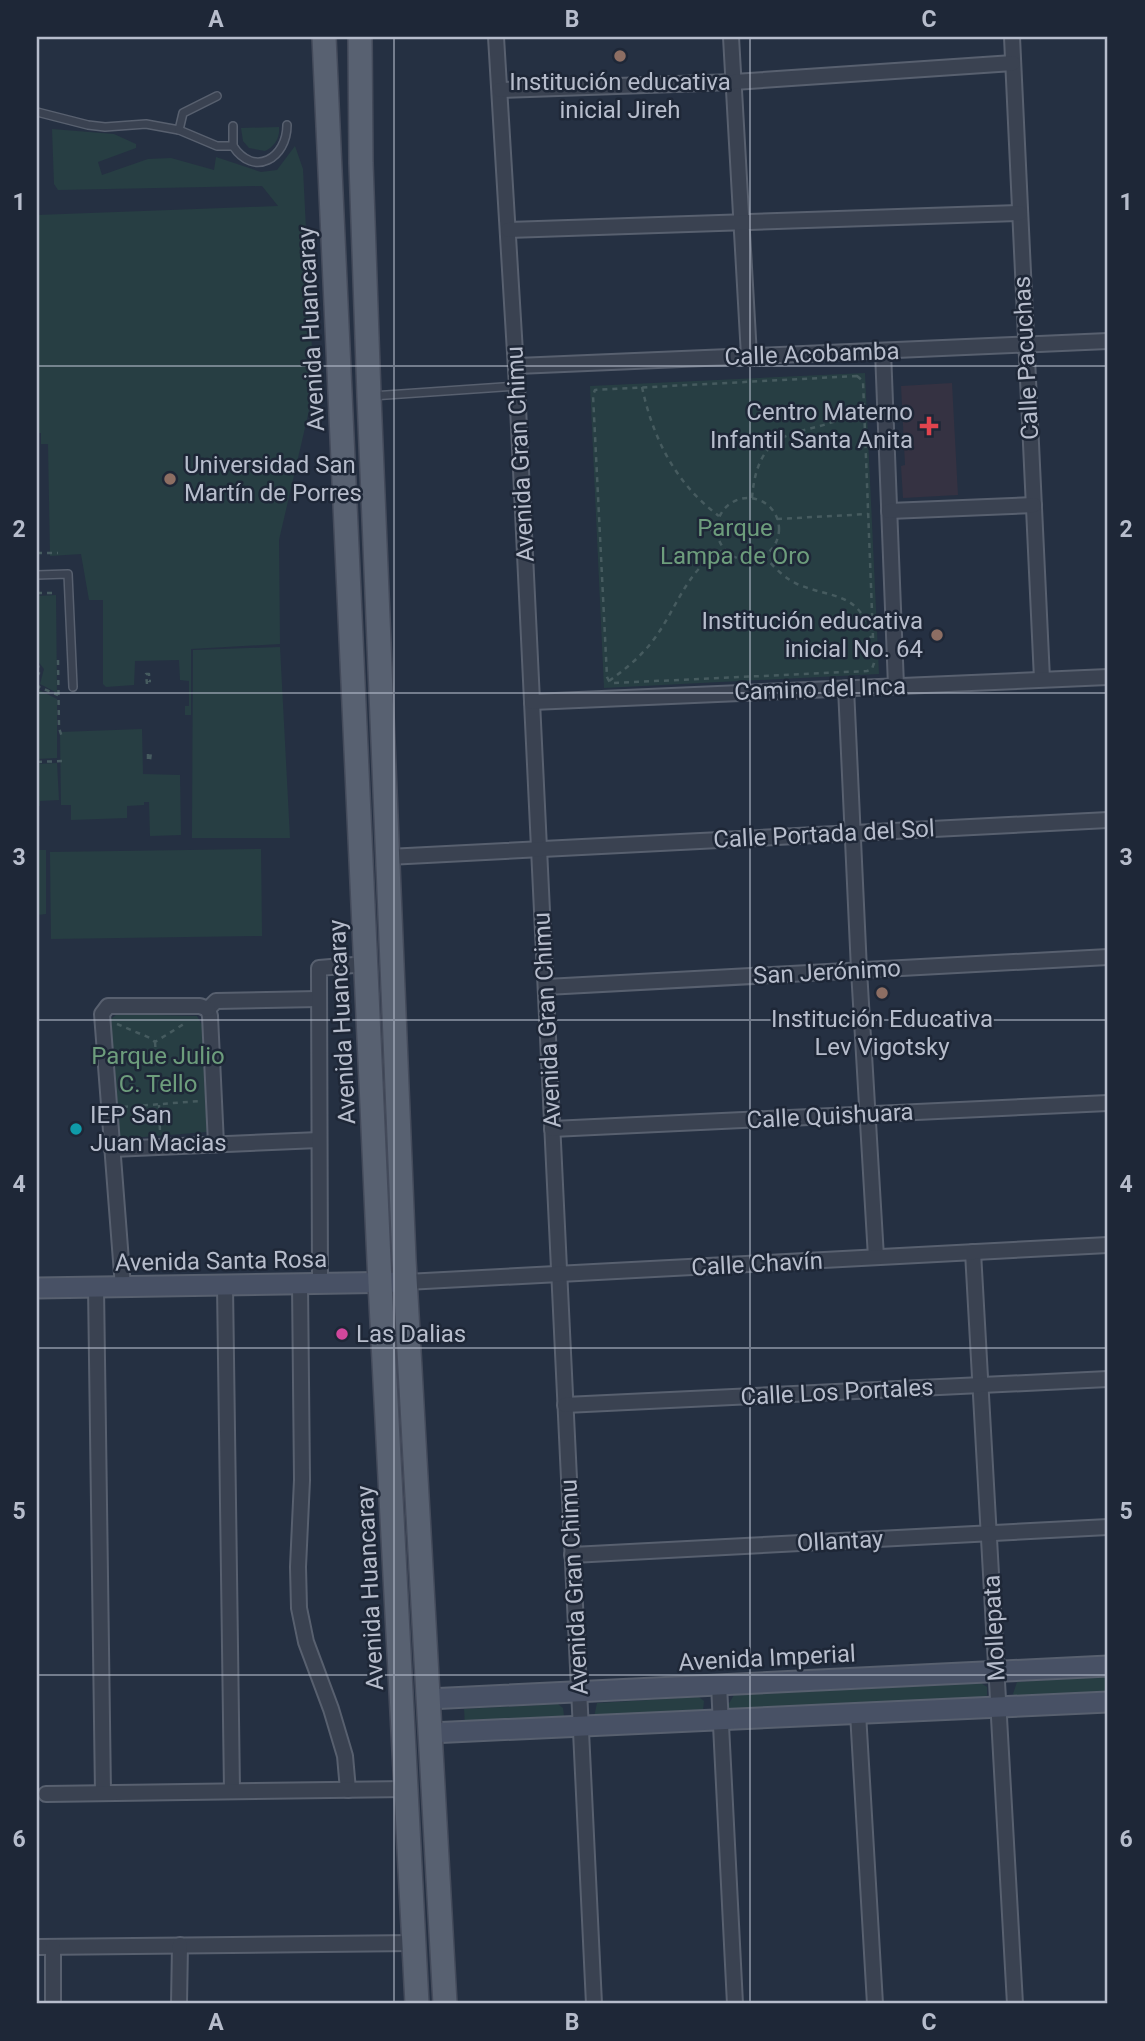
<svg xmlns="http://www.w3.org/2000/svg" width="1145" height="2041" font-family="Roboto,sans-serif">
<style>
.medical{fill:#353242}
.green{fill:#273e43}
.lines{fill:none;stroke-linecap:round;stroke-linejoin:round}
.lane-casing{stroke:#58606f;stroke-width:10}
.street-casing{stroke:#58606f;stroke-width:18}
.secondary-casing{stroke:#58606f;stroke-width:23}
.primary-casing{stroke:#444b5b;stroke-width:26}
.path{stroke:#465b5f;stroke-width:2.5;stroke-dasharray:5 5;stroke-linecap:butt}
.lane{stroke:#3a4251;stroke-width:7}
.street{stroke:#3a4251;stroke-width:14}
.secondary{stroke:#485165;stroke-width:19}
.primary{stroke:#586171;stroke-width:23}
.grid{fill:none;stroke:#b7bdcc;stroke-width:2;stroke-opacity:0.55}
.education-dot{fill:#8d6e63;stroke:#1e2737;stroke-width:2.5}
.health-dot{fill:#e0444e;stroke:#1e2737;stroke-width:2.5}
.culture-dot{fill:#0f9aa8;stroke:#1e2737;stroke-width:2.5}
.hotel-dot{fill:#d1479c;stroke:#1e2737;stroke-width:2.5}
.labels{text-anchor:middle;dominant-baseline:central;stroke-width:5;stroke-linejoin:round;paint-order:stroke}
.poi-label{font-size:24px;fill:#b7bdcc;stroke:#1e2737;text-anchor:start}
.street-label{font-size:24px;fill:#b7bdcc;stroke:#1e2737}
.park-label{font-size:24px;fill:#6d9d7c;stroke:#1e2737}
.neatline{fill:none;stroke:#b7bdcc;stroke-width:2.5}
.grid-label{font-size:23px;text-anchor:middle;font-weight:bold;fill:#b7bdcc}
</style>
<rect width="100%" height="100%" fill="#253042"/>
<path class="medical" d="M952 383 958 495 903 498 901 466 905 465 901 386Z"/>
<g class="green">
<path d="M279 127C280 138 275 146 265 151L249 148 243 141 241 128Z"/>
<path d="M52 129 114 134 136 144V148L98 162 102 175 148 159 171 158 214 170 216 157 261 172 277 170 295 146 303 169 314 389 279 540 280 644 191 649V715H185V706H189V681L180 680 179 660 135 661 134 685 106 687 103 684V600H89L81 554 50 556 48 444H41V433H37V215L278 206 262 186 58 190 54 184Z"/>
<path d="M865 373 879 674 604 688 590 386Z"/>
<path d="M56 595 57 693 40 684 44 669 37 660V596Z"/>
<path d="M280 647 290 838H192L193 650Z"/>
<path d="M37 689 57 699V758L37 759Z"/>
<path d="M142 729 143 774 180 775 181 835 150 836 149 802H144V805L127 806V818L71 820V805H61L60 732Z"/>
<path d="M57 763 59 800 40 801V806H37V764Z"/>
<path d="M261 849 262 936 51 939 50 852Z"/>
<path d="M37 850H46V914L37 915Z"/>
<path d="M117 1014 197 1016 202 1025 207 1132 118 1139 106 1023Z"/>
<path d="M1108 1676V1695L1016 1697 1013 1694 1017 1682Z"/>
<path d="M981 1683 987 1687V1695L983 1701 729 1710 728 1705 734 1695Z"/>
<path d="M699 1697 704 1701 703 1710 697 1716 594 1717 597 1703Z"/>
<path d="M558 1704 563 1708 564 1716 558 1722 465 1726 464 1709Z"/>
</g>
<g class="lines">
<defs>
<g id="lane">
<path d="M37 112 88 125 105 127 146 124 179 130 217 146H233C254 178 287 158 287 125"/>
<path d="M233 126V146"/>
<path d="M179 130 183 113 217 96"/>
<path d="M372 396 517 386"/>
<path d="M37 575 68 574 73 687"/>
</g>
<g id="street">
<path d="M496 37 517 386 594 2004"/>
<path d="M731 37 749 356"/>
<path d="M1012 37 1042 679"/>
<path d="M500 90 734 82 1013 63"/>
<path d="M508 230 1020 213"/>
<path d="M883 351 896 686"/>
<path d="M517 366 1108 341"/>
<path d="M889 511 1034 505"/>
<path d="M846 688 859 970 876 1257"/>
<path d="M532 702 1108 677"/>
<path d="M388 857 1108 820"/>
<path d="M546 987 1108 957"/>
<path d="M208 1009 210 1016 216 1144"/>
<path d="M208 1009 216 1001 318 999"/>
<path d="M552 1129 1108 1103"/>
<path d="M112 1149 319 1140"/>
<path d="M973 1252 1015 2004"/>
<path d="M406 1282 1108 1245"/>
<path d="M300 1284 302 1480 298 1567 299 1608 306 1642 331 1709 345 1756 348 1790"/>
<path d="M320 1284 319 968 366 964"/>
<path d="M225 1286 232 1791"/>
<path d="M96 1287 103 1793"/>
<path d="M123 1287 102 1014 108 1006H200L208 1009"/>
<path d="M565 1405 1108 1379"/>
<path d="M572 1555 1108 1527"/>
<path d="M719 1685 735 2004"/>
<path d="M858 1713 875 2004"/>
<path d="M46 1794 407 1789"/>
<path d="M37 1947 414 1943"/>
<path d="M53 2004V1947"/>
<path d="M179 2004 180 1945"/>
</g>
<g id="secondary">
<path d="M37 1288 406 1282"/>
<path d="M428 1699 1108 1666"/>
<path d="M430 1733 1108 1702"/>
</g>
<g id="primary">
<path d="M324 37 380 1283 417 2004"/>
<path d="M360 37 361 163 369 396 404 1260 445 2004"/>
</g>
</defs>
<use href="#lane" class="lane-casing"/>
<use href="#street" class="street-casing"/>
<use href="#secondary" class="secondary-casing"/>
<use href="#primary" class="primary-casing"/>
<g class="path">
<path d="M857 376 863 381 874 663 872 669 867 671 614 683 609 681 607 677 593 395 595 390Z"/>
<path d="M642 387C653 439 676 484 719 516"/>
<circle cx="748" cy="529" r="31"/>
<path d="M752 498C759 409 820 445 863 404"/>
<path d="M777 519 868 514"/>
<path d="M710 530H719"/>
<path d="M37 553H58"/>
<path d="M764 556C773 566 784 578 797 584 832 599 861 591 871 638"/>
<path d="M37 593H57"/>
<path d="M58 660 59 728 62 737"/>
<path d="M37 663 40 671 37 677"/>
<path d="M609 681C627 668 644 654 657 635 678 605 689 566 724 550"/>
<path d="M37 684 39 687 58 695"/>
<path d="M147 684 146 674H149V681H151"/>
<path d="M148 754V761L150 760 151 752"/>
<path d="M37 762 63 761"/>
<path d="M117 1024 150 1038 155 1042 187 1022"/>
<path d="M155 1042 156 1056"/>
<path d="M159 1105 160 1131"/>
<path d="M123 1107 200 1101"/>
</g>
<use href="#lane" class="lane"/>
<use href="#street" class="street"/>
<use href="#secondary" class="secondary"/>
<use href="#primary" class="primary"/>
</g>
<path class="grid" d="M394 37V2004M750 37V2004M37 366H1108M37 693H1108M37 1020H1108M37 1348H1108M37 1675H1108"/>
<g class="education-dot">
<circle cx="620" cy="56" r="7"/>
<circle cx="170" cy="479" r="7"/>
<circle cx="937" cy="635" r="7"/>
<circle cx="882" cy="993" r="7"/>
</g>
<path class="health-dot" d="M925.5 415.5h7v7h7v7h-7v7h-7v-7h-7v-7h7z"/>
<circle class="culture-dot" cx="76" cy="1129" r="7"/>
<circle class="hotel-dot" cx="342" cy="1334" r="7"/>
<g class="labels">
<g class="poi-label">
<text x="620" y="82" text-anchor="middle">Institución educativa<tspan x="620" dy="28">inicial Jireh</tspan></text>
<text x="913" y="412" text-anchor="end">Centro Materno<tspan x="913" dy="28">Infantil Santa Anita</tspan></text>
<text x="184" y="465">Universidad San<tspan x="184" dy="28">Martín de Porres</tspan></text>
<text x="923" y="621" text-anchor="end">Institución educativa<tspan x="923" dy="28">inicial No. 64</tspan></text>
<text x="882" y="1019" text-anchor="middle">Institución Educativa<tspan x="882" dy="28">Lev Vigotsky</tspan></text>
<text x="90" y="1115">IEP San<tspan x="90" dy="28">Juan Macias</tspan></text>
<text x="356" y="1334">Las Dalias</text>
</g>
<g class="street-label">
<text transform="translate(311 329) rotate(-93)">Avenida Huancaray</text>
<text transform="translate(812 354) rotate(-2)">Calle Acobamba</text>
<text transform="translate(1026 358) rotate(-93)">Calle Pacuchas</text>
<text transform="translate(520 454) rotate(-93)">Avenida Gran Chimu</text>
<text transform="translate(820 689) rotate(-2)">Camino del Inca</text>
<text transform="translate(824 834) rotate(-3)">Calle Portada del Sol</text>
<text transform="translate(827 972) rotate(-3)">San Jerónimo</text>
<text transform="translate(547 1020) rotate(-93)">Avenida Gran Chimu</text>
<text transform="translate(342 1022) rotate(-93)">Avenida Huancaray</text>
<text transform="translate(830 1116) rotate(-3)">Calle Quishuara</text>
<text transform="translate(221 1261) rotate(-1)">Avenida Santa Rosa</text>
<text transform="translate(757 1264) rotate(-3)">Calle Chavín</text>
<text transform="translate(837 1392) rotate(-3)">Calle Los Portales</text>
<text transform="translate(840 1541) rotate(-3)">Ollantay</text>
<text transform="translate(574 1587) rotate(-93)">Avenida Gran Chimu</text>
<text transform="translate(370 1588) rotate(-93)">Avenida Huancaray</text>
<text transform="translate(994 1628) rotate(-93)">Mollepata</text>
<text transform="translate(767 1658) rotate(-3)">Avenida Imperial</text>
</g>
<g class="park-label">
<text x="735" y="528">Parque<tspan x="735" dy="28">Lampa de Oro</tspan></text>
<text x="158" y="1056">Parque Julio<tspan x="158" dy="28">C. Tello</tspan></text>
</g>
</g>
<rect width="1145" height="2041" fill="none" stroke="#1e2737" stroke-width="77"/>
<rect x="38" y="38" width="1068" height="1964" class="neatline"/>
<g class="grid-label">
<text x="216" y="27">A</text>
<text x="572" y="27">B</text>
<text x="929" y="27">C</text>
<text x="19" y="210">1</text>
<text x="1126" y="210">1</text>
<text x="19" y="537">2</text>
<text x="1126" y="537">2</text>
<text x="19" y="865">3</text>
<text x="1126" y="865">3</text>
<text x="19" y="1192">4</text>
<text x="1126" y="1192">4</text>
<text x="19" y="1519">5</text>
<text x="1126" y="1519">5</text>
<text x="19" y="1847">6</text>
<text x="1126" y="1847">6</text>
<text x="216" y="2030">A</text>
<text x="572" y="2030">B</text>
<text x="929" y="2030">C</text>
</g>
</svg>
